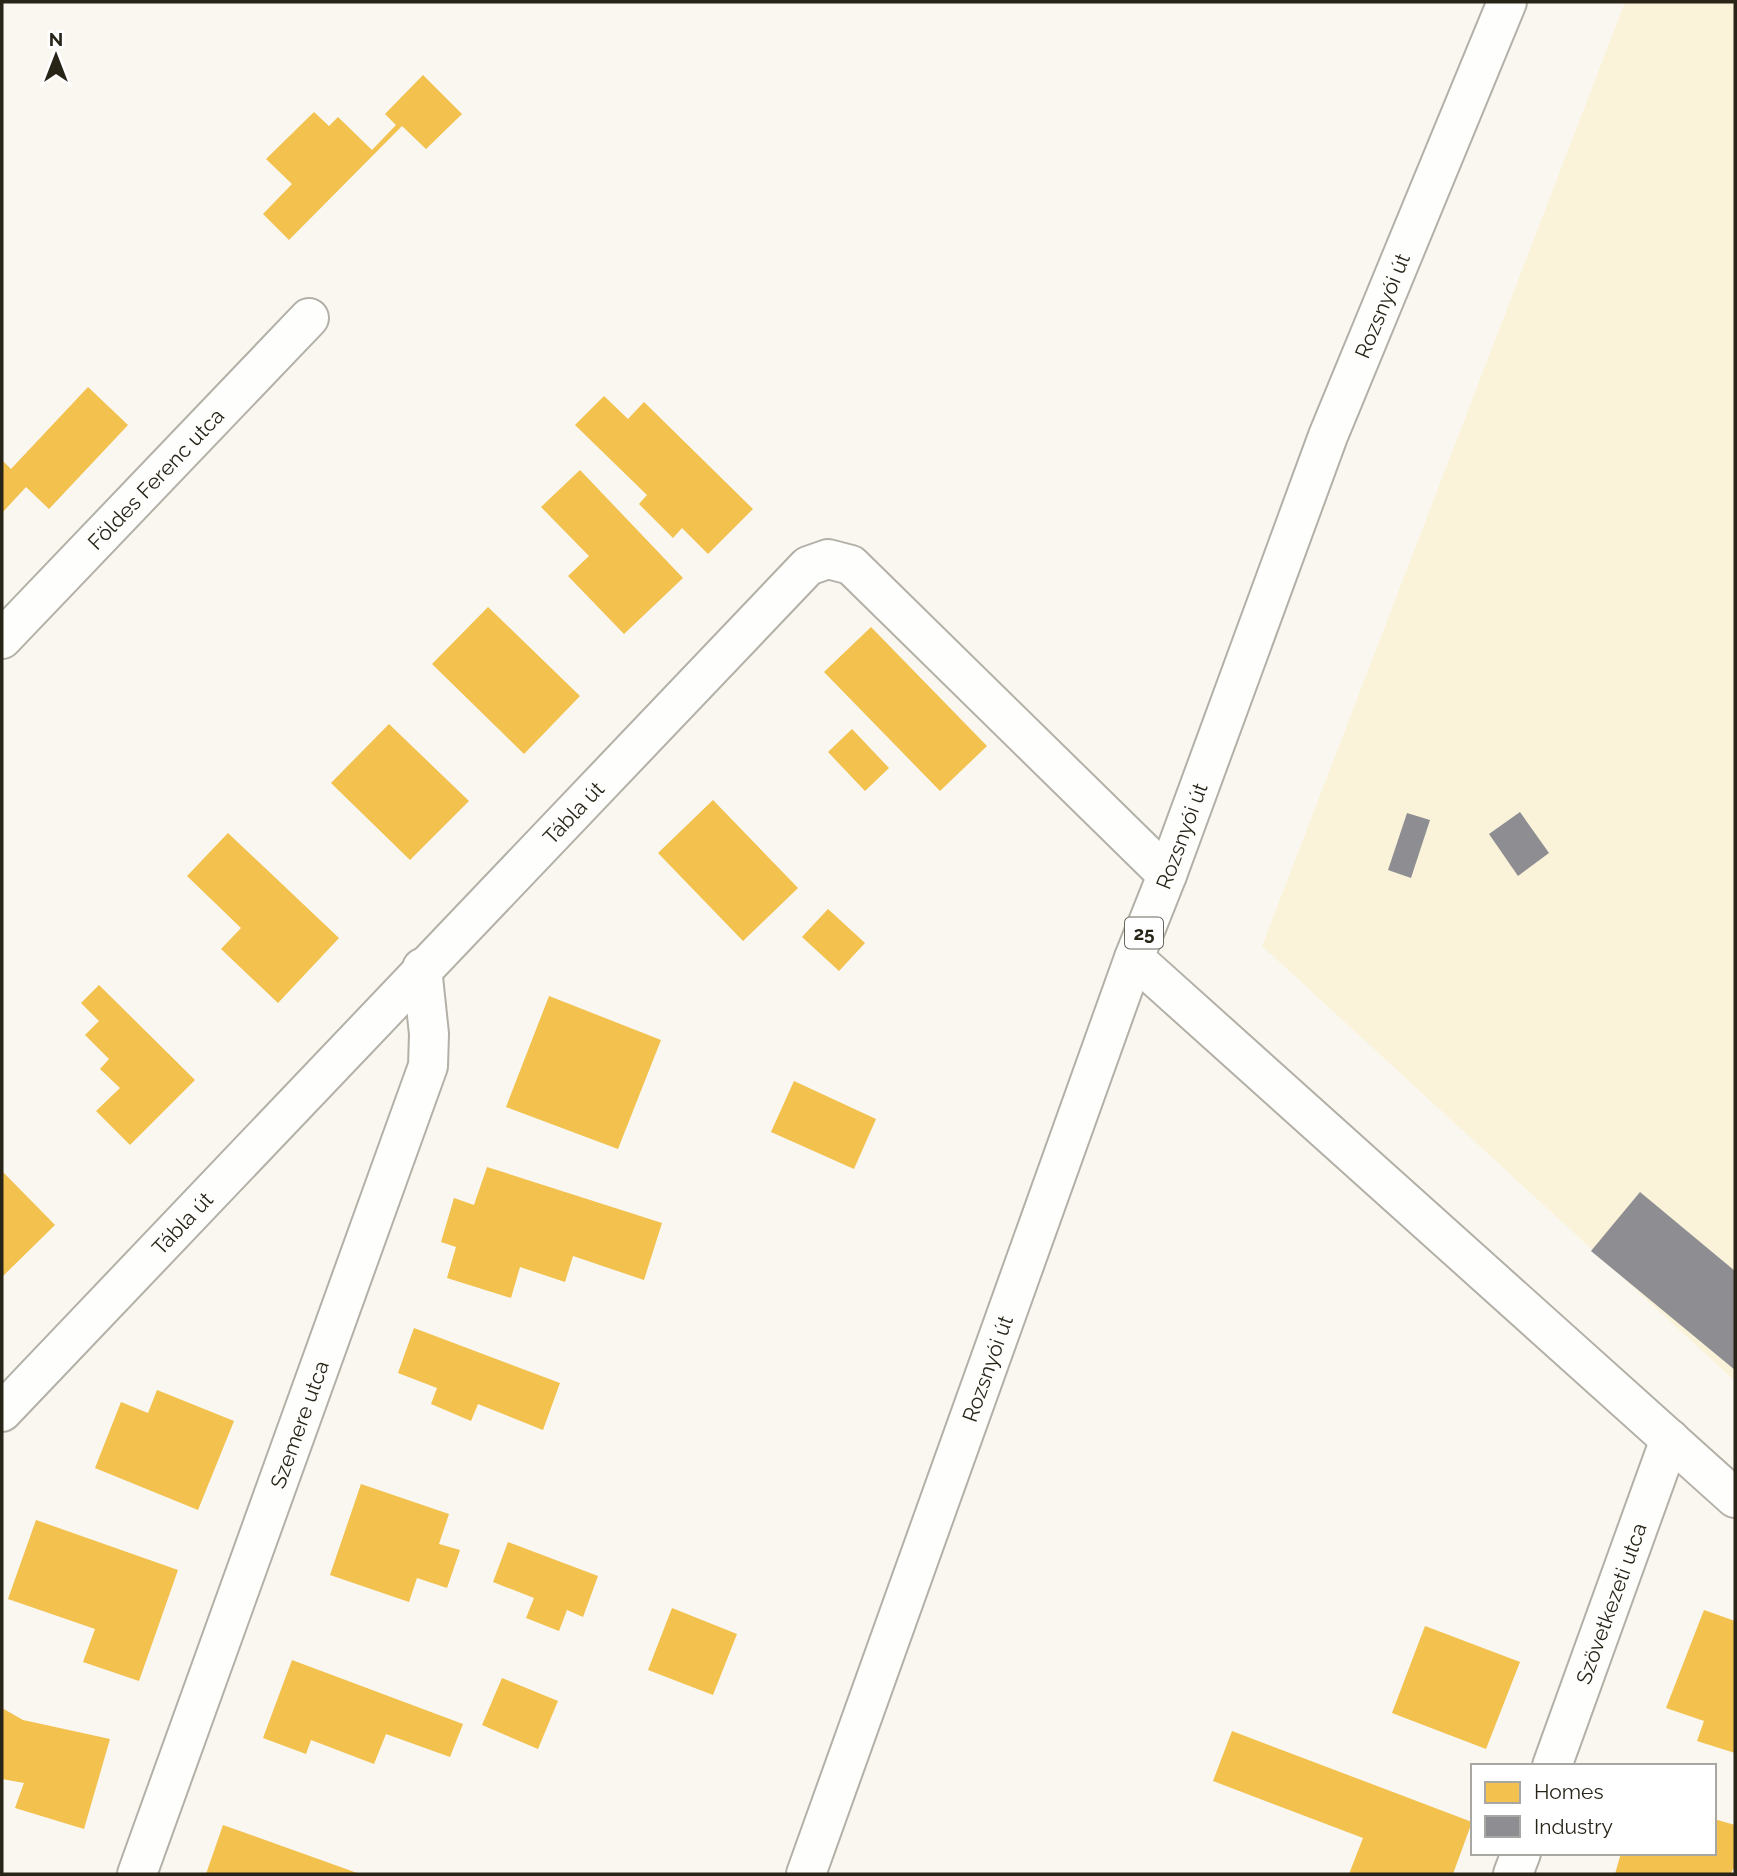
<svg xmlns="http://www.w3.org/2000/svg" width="1737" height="1876" font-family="Raleway,sans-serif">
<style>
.built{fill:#fbf3d9}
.homes{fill:#f2c14e}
.industry{fill:#8d8d92}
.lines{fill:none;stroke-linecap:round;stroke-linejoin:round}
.minor-casing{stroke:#b3b0a7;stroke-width:42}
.primary-casing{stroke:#b3b0a7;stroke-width:42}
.minor{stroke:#fefefd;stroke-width:38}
.primary{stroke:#fefefd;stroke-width:38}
.labels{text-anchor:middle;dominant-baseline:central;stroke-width:7;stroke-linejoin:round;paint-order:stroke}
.shield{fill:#fff;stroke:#68665d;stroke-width:2}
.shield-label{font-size:19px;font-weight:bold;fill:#282418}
.street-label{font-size:21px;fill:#282418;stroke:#fff}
</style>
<rect width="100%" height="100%" fill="#f9f7f0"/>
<path class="built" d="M1625 2H1735V1381L1262 946Z"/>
<g class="homes">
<path d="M423 75 462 114 426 149 402 126 289 240 263 214 292 184 266 159 314 112 329 126 338 117 372 150 396 125 385 114Z"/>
<path d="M88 387 128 425 49 509 26 487 2 513V460L11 469Z"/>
<path d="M604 396 628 419 644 402 753 509 708 554 682 528 673 538 639 504 647 495 575 425Z"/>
<path d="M580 470 683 578 624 634 568 576 589 556 541 507Z"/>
<path d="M488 607 580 696 524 754 432 664Z"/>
<path d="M871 627 987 746 940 791 824 672Z"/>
<path d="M389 724 469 801 410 860 331 783Z"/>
<path d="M852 729 889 768 865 791 828 752Z"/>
<path d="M713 800 798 888 743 941 658 853Z"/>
<path d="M228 833 339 938 278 1003 221 949 241 928 187 876Z"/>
<path d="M828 909 865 943 839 971 802 937Z"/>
<path d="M99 985 195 1080 130 1145 96 1111 120 1088 100 1069 109 1059 85 1035 99 1021 81 1003Z"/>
<path d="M549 996 661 1040 618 1149 506 1107Z"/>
<path d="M794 1081 876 1119 854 1169 771 1132Z"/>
<path d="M487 1167 662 1223 644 1280 573 1256 565 1282 520 1267 511 1298 447 1278 456 1247 441 1242 454 1198 474 1205Z"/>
<path d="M2 1171 55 1225 2 1277Z"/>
<path d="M414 1328 560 1383 543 1430 478 1404 471 1421 431 1404 437 1388 398 1373Z"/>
<path d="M157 1390 234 1421 198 1510 95 1468 121 1402 148 1413Z"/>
<path d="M361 1484 449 1514 439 1544 460 1550 447 1588 417 1578 409 1602 330 1575Z"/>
<path d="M36 1520 178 1570 139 1681 83 1662 95 1629 8 1599Z"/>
<path d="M508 1542 598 1576 583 1617 567 1610 559 1631 526 1618 534 1598 493 1582Z"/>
<path d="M672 1608 737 1634 713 1695 648 1670Z"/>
<path d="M1704 1610 1735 1621V1753L1697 1741 1704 1721 1666 1708Z"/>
<path d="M1425 1626 1520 1662 1486 1749 1392 1713Z"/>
<path d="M292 1660 463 1724 450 1757 386 1734 374 1764 311 1740 306 1754 263 1738Z"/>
<path d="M502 1678 558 1701 538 1749 482 1725Z"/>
<path d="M2 1708 23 1720 110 1739 84 1829 15 1808 24 1783 2 1779Z"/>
<path d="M1232 1731 1472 1822 1453 1874H1349L1363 1838 1213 1781Z"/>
<path d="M1714 1819 1735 1825V1869H1733L1731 1874H1615L1621 1853H1714Z"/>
<path d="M223 1825 360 1874H206Z"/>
</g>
<g class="industry">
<path d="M1520 812 1549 853 1518 876 1489 834Z"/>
<path d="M1407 813 1430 820 1411 878 1388 870Z"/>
<path d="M1640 1192 1735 1271V1370L1591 1251Z"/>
</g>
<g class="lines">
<defs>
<g id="minor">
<path id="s1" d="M2 639 309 318"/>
<path d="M1134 958 1735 1498"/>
<path id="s2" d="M2 1412 808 566 828 559 851 565 1167 875"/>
<path id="s3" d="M1552 1766 1670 1439"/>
<path id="s4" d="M137 1874 428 1066 429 1034 422 968"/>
<path d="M1513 1874 1521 1853"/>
</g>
<g id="primary">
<path id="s5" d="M806 1874 1134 958 1167 875 1328 436 1507 2"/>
</g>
</defs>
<use href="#minor" class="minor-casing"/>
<use href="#primary" class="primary-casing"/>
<use href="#minor" class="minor"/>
<use href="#primary" class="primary"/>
</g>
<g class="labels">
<rect class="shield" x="1125" y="917.5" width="38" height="31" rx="5"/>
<g class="shield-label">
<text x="1144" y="933">25</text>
</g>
<g class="street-label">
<text stroke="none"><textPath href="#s5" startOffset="1671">Rozsnyói út</textPath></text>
<text stroke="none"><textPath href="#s1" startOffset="222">Földes Ferenc utca</textPath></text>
<text stroke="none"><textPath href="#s2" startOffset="828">Tábla út</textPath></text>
<text stroke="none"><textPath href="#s5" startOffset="1104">Rozsnyói út</textPath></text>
<text stroke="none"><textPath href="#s2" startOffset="261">Tábla út</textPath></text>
<text stroke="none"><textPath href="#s5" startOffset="537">Rozsnyói út</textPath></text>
<text stroke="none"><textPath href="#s4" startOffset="478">Szemere utca</textPath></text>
<text stroke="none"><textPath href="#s3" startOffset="173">Szövetkezeti utca</textPath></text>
</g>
</g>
<rect width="1737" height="1876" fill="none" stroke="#282418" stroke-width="7"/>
<rect x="1471" y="1764" width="245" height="91" fill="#ffffff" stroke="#a9a7a3" stroke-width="2"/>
<rect x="1485" y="1782" width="35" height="21" fill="#f2c14e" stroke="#a9a7a3" stroke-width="2"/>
<text x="1534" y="1799" font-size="21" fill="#282418">Homes</text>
<rect x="1485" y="1816" width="35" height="21" fill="#8d8d92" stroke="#a9a7a3" stroke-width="2"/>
<text x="1534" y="1834" font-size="21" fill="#282418">Industry</text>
<g transform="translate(56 56)" stroke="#ffffff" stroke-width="5" paint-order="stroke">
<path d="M0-5L12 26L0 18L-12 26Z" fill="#282418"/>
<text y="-10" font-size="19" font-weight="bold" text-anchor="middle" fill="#282418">N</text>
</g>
</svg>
